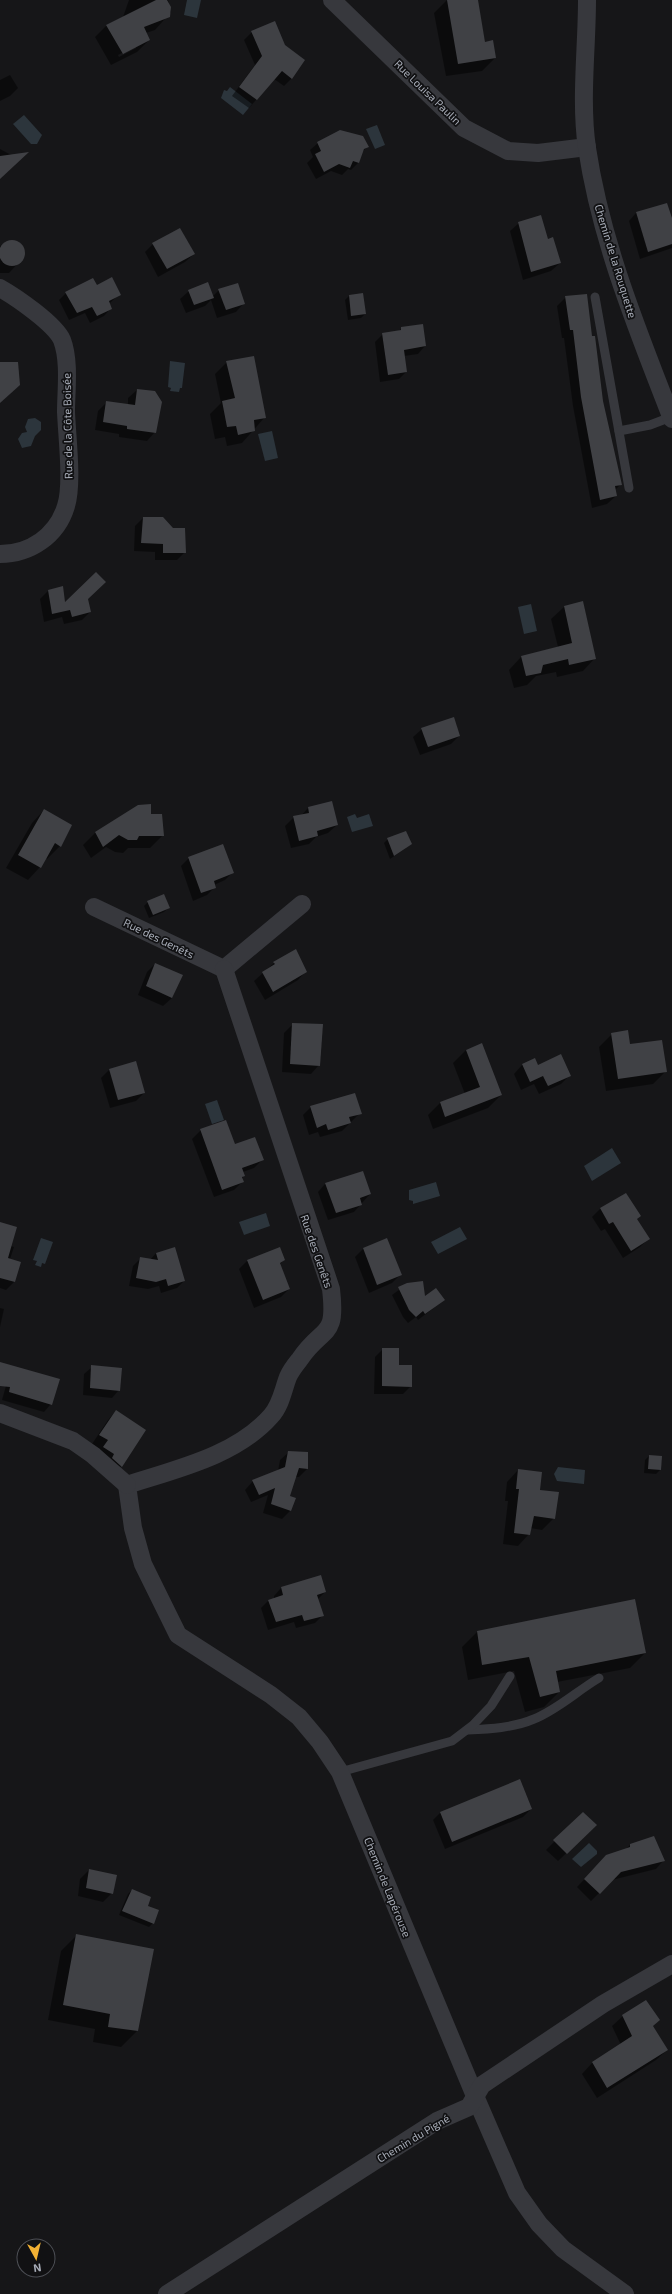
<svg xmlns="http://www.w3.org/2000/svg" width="672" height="2294" font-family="'Exo 2',sans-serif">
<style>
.water{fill:#2c353c}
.shadow{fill:#0007;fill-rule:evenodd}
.building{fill:#404145}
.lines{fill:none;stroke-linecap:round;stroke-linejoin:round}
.lane{stroke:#37383d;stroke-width:9}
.street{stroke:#37383d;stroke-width:18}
.labels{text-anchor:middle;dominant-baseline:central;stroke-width:3.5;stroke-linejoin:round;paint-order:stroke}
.street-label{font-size:11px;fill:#a8adb8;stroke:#111113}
</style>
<rect width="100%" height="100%" fill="#161618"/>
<g class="water">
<path d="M187 0H201L197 18 184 15Z"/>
<path d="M230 87 252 104 243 115 221 98 224 90 227 91Z"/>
<path d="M24 115 42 135 37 144H31L13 124Z"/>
<path d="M377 125 385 145 375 149 366 129Z"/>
<path d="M170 361 185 363 182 388H180L179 392 170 391 171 388 168 387Z"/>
<path d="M35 418 41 422V430L35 436 31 446 22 448 18 439 22 433 27 432 25 427 28 419Z"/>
<path d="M272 431 278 458 265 461 258 434Z"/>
<path d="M531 604 537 631 524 634 518 607Z"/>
<path d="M355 814 357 818 369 814 373 826 352 832 347 817Z"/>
<path d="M217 1100 224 1120 212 1124 205 1104Z"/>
<path d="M612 1148 621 1163 592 1181 584 1166Z"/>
<path d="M436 1182 440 1196 413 1204V1201L409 1200V1190Z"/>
<path d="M266 1213 270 1226 244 1235 239 1222Z"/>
<path d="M460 1227 467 1239 438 1254 431 1242Z"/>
<path d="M41 1238 53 1242 45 1264 42 1263 41 1267 35 1265 37 1261 33 1260Z"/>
<path d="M558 1467 585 1470 584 1484 557 1481 554 1474Z"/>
<path d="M589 1843 597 1851V1854L581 1867 572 1859Z"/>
</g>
<g class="shadow">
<path d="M129 0H168L171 12 155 30 146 33 149 40 137 52 111 65 95 37 107 25 123 17ZM136 46V48L119 57 118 55Z"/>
<path d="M447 0H477L485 43 495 58 482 71 446 76 434 13Z"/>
<path d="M252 32 292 78 284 86 274 79 249 108 232 96 255 65 244 40Z"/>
<path d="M10 75 18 88 10 96 0 101V80Z"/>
<path d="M318 143 367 147 362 152 359 162 351 170 348 169 342 175 331 171 316 179 307 163 313 157 310 150Z"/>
<path d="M0 149 15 157 0 178Z"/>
<path d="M667 204 672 222V248L640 259 629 221 636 213Z"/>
<path d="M519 223 560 263 551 271 523 280 510 231Z"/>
<path d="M7 242H15L22 246 23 258 9 273H0V246Z"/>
<path d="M153 244 194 254 185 262 158 277 145 252Z"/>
<path d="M96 286 119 294 109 304 111 308 104 316 90 323 85 313 69 320 59 300 66 293Z"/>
<path d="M219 290 244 303 236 312 217 318 211 300 205 306 186 313 180 299 189 291 213 296Z"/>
<path d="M349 296 365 314 361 318 348 320 345 300Z"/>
<path d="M566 297 591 337 602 401 621 484 615 490 616 496 607 504 592 508 573 406 564 338H562L557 306Z"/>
<path d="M402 328 425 346 418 354 404 356 406 372 399 379 380 382 375 342 383 334 398 332Z"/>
<path d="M227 362 265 417 242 443 227 446 225 437 215 439 210 414 221 403 215 374Z"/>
<path d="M137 390 155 432 147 441 119 437V434L95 430 98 411 106 403 128 405V398Z"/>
<path d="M143 518 185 552 177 560H155V552L134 551 135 526Z"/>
<path d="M62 588 64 604 87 599 90 612 82 620 64 624 62 617 44 622 40 599 48 591Z"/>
<path d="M583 602 595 658 583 671 557 677 556 672 536 676 527 685 514 688 509 670 521 657 558 647 551 619 564 607Z"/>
<path d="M422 729 459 736 451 744 420 755 413 737Z"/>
<path d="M138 806 150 815 163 835 150 848H128L123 853 115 852 106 847 91 858 83 845 95 833Z"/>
<path d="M308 808 337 825 328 833 316 837 309 844 291 848 285 826 294 817 301 816Z"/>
<path d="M44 810 60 846 47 859 46 857 40 867 28 880 6 868 32 823Z"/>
<path d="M388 839 406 848 390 859 384 843Z"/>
<path d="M189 858 233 872 225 880 214 885 215 887 207 895 193 901 181 866Z"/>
<path d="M148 902 168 908 164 912 149 918 144 906Z"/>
<path d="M295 951 306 971 298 980 265 1000 254 981 274 963Z"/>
<path d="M155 964 172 998 163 1006 138 995 147 972Z"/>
<path d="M293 1024 319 1065 311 1074 282 1072 284 1033Z"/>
<path d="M612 1034 629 1046 666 1071 653 1084 606 1091 599 1047Z"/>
<path d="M482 1045 501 1095 488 1108 433 1129 428 1115 440 1103 465 1094 453 1063 466 1050Z"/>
<path d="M534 1060 538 1067 570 1075 561 1084 539 1094 534 1084 521 1090 514 1074 522 1065Z"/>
<path d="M110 1069 144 1093 136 1101 110 1108 101 1078Z"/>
<path d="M311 1107 360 1113 342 1131 320 1137 318 1132 309 1135 303 1115Z"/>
<path d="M201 1130 234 1145 262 1160 254 1168 243 1172V1181L234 1190 214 1197 192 1139Z"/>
<path d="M363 1172 370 1194 354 1212 328 1220 318 1192 325 1184Z"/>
<path d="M626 1194 640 1216 636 1220 648 1239 640 1247 623 1258 605 1229 601 1231 592 1217 600 1209Z"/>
<path d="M0 1223 11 1246 14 1247 10 1259 20 1263 14 1282 6 1290 0 1288Z"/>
<path d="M386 1240 400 1275 392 1283 369 1293 355 1257 363 1249Z"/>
<path d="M280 1248 284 1260 280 1264 289 1289 281 1297 254 1308 239 1269 247 1261Z"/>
<path d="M156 1253 184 1281 177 1288 161 1293 159 1286 148 1289 129 1286 133 1266 141 1258 150 1260Z"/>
<path d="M407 1284 424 1298 444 1300 418 1320 416 1317 408 1323 403 1317 392 1295Z"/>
<path d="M0 1308 4 1309 0 1327Z"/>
<path d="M383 1349 411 1386 403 1394H374L375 1357Z"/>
<path d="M92 1367 119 1390 112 1398 83 1395 84 1374Z"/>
<path d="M9 1375 51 1404 44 1412 2 1400Z"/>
<path d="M116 1411 121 1466 113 1474 96 1456 100 1449 92 1444 108 1420Z"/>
<path d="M289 1452 307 1469 299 1477H295L289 1496 290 1511 282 1519 263 1513 268 1495 251 1502 245 1490 253 1481 278 1471 280 1460Z"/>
<path d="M649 1456 660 1470 656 1474 644 1473 645 1460Z"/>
<path d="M518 1470 539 1491 554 1518 542 1530 530 1528 529 1534 518 1546 503 1544 508 1501H505L507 1482Z"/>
<path d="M281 1588 325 1592 317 1600 323 1615 315 1623 296 1628 294 1622 268 1630 261 1608 269 1600 274 1599V1596Z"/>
<path d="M477 1632 645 1653 630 1668 557 1682 559 1692 544 1707 525 1712 514 1671 468 1680 462 1647Z"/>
<path d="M531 1809 523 1817 445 1849 433 1820 441 1812Z"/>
<path d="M583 1813 596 1825 558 1861 546 1850Z"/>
<path d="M630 1845 663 1861 656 1869 612 1880 591 1901 577 1887 599 1864 625 1850Z"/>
<path d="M89 1870 112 1893 103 1902 78 1896 80 1879Z"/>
<path d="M132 1890 147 1906 153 1923 149 1927 119 1915 128 1894Z"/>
<path d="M77 1935 152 1950 137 2031 121 2047 93 2042 95 2029 48 2020 61 1951Z"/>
<path d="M623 2016 659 2020 652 2027 667 2050 656 2060 597 2098 582 2074 592 2063 621 2045 612 2026Z"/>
</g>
<g class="building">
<path d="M156 0H167L171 7 170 17 144 27 150 40 123 54 106 25Z"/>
<path d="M447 0H478L485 42 493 40 496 58 458 64Z"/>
<path d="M275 21 285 45 305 60 292 79 282 71 257 100 239 87 262 56 251 31Z"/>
<path d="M340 130 363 136 369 147 364 149 359 163 353 161 350 168 339 164 324 172 315 154 321 151 317 142Z"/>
<path d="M29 152 0 179V156Z"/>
<path d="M667 203 672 218V244L648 252 636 212Z"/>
<path d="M541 215 548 239 553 237 561 263 531 272 518 222Z"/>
<path d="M180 228 195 254 167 269 152 243Z"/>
<circle cx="12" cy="253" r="13"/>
<path d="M112 277 121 295 109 301 112 309 97 316 92 307 77 313 65 292 93 278 97 285Z"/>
<path d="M208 282 214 298 194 305 188 290Z"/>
<path d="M238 283 245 304 226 310 218 289Z"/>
<path d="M363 293 366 314 351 316 349 295Z"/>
<path d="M587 294 592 336H595L603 401 622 485 615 486 617 496 600 500 581 397 573 330H570L565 296Z"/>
<path d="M423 324 426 346 404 350 407 372 388 375 382 333 401 330V327Z"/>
<path d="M254 356 266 418 254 420 255 431 238 435 236 426 227 427 222 401 235 398 226 361Z"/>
<path d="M0 362H18L20 385 0 403Z"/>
<path d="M137 389 155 391 162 402 156 433 127 429V426L103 422 106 401 135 405Z"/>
<path d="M143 517H163L173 528H185L186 553H163V544L141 543Z"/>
<path d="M96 572 106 582 88 599 91 612 72 617 70 610 52 614 48 590 63 586 65 602Z"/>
<path d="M583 601 596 659 569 665 568 659 543 665 541 673 526 676 521 656 572 643 564 606Z"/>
<path d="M454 717 460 736 428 747 421 728Z"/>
<path d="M332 801 338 825 317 831 318 836 299 841 293 816 309 813 308 807Z"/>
<path d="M151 804V814H162L164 836H139L137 840H128L119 835 103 847 95 832 138 805Z"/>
<path d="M44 809 72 825 61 847 55 843 41 868 18 855Z"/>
<path d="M406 831 412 844 394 856 387 838Z"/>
<path d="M223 844 234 873 214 881 216 888 201 893 188 857Z"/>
<path d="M164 894 170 908 153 915 147 901Z"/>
<path d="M296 949 307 972 273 992 262 972 275 964 273 962Z"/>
<path d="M155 963 183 975 172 998 146 986Z"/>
<path d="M292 1023 323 1024 320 1066 290 1064Z"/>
<path d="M628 1030 630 1044 662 1040 667 1072 618 1079 611 1033Z"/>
<path d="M482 1043 502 1095 445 1117 440 1102 480 1087 466 1050Z"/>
<path d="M561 1054 571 1076 548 1086 543 1076 530 1082 522 1064 535 1058 538 1065Z"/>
<path d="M136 1061 145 1093 118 1100 109 1069Z"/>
<path d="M355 1093 362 1114 349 1117 351 1123 328 1130 326 1124 317 1128 310 1106Z"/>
<path d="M226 1120 235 1144 255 1137 264 1160 242 1168 245 1176 242 1177 244 1182 222 1190 200 1129Z"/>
<path d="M363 1171 371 1194 360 1198 362 1205 336 1213 325 1183Z"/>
<path d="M626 1193 641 1216 637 1219 650 1239 631 1251 613 1222 609 1224 600 1208Z"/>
<path d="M0 1222 17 1227 8 1258 21 1262 15 1282 0 1278Z"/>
<path d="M387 1238 402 1275 377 1285 363 1248Z"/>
<path d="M175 1247 185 1281 168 1286 166 1279 156 1282 136 1278 140 1257 158 1260 156 1253Z"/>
<path d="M280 1247 285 1260 280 1263 290 1289 263 1300 247 1260Z"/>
<path d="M423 1281 425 1296 436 1288 445 1300 425 1314 423 1311 416 1317 409 1310 398 1287 407 1283Z"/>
<path d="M382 1348H399V1365H412V1387L382 1386Z"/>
<path d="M0 1362 60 1379 52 1405 9 1392 10 1387 0 1386Z"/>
<path d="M91 1365 122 1368 120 1391 90 1388Z"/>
<path d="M116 1410 146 1430 122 1467 112 1458 114 1454 103 1447 108 1440 99 1435Z"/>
<path d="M288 1451 308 1452V1469L299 1468 290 1496 296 1498 291 1511 271 1504 275 1488 259 1495 252 1480 285 1467Z"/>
<path d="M649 1455 662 1456 661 1470 648 1469Z"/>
<path d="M518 1469 542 1472 540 1490 559 1492 555 1519 534 1516 530 1535 514 1533 519 1489H516Z"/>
<path d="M321 1575 326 1592 317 1595 324 1616 304 1621 302 1615 276 1622 268 1600 283 1595 281 1587Z"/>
<path d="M635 1599 646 1653 556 1671 560 1692 540 1697 529 1657 482 1665 477 1631Z"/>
<path d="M520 1779 532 1809 452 1842 440 1812Z"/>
<path d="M583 1812 597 1825 567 1854 553 1840Z"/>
<path d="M654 1836 665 1861 621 1872 600 1894 584 1879 606 1855 630 1847V1844Z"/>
<path d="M89 1869 117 1875 113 1894 86 1888Z"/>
<path d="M132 1889 151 1897 148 1906 159 1910 154 1924 122 1911Z"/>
<path d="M76 1934 154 1949 138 2031 108 2027 110 2014 63 2005Z"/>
<path d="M646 2000 660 2020 653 2026 668 2050 607 2088 592 2062 632 2036 622 2015Z"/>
</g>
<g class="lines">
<g class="lane">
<path d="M595 297 629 488"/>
<path d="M619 431 650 425 671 417"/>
<path d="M467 1730C489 1729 513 1728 534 1719 557 1710 577 1691 599 1678"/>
<path d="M340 1772 452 1741 473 1725 491 1706 510 1676"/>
</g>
<g class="street">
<path d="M332 0 464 128 508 151 538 153 587 147"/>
<path d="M587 0C587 49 580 100 587 148 601 242 638 331 672 419"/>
<path d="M0 288C16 297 55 324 62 340 70 361 66 391 66 412 67 437 73 484 66 506 57 536 30 554 0 554"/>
<path d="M94 907 224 969 302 904"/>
<path d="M224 969 331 1289C337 1340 323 1325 300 1359 296 1364 291 1370 288 1377 283 1390 281 1405 271 1416 236 1456 176 1469 127 1485L133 1528 143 1564 178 1635 271 1695 299 1717 320 1742 340 1772 475 2096 517 2193 539 2224 563 2249 625 2294"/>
<path d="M0 1413 73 1441 93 1455 127 1485"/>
<path d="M167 2294 437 2121 469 2107 482 2085 603 2004 672 1964"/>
</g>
</g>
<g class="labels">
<g class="street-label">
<text transform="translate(428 92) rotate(44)">Rue Louisa Paulin</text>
<text transform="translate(616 261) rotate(73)">Chemin de la Rouquette</text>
<text transform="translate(67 426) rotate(-91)">Rue de la Côte Boisée</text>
<text transform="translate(159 938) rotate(26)">Rue des Genêts</text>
<text transform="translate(317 1251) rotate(71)">Rue des Genêts</text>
<text transform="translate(388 1887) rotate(68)">Chemin de Lapérouse</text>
<text transform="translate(413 2138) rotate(-31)">Chemin du Pigné</text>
</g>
</g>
<g transform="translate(36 2258) rotate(172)"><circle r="19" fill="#111113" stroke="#4d4f55"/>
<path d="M0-3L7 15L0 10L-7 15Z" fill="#f2b134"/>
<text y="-6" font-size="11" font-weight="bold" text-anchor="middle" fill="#a8adb8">N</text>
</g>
</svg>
